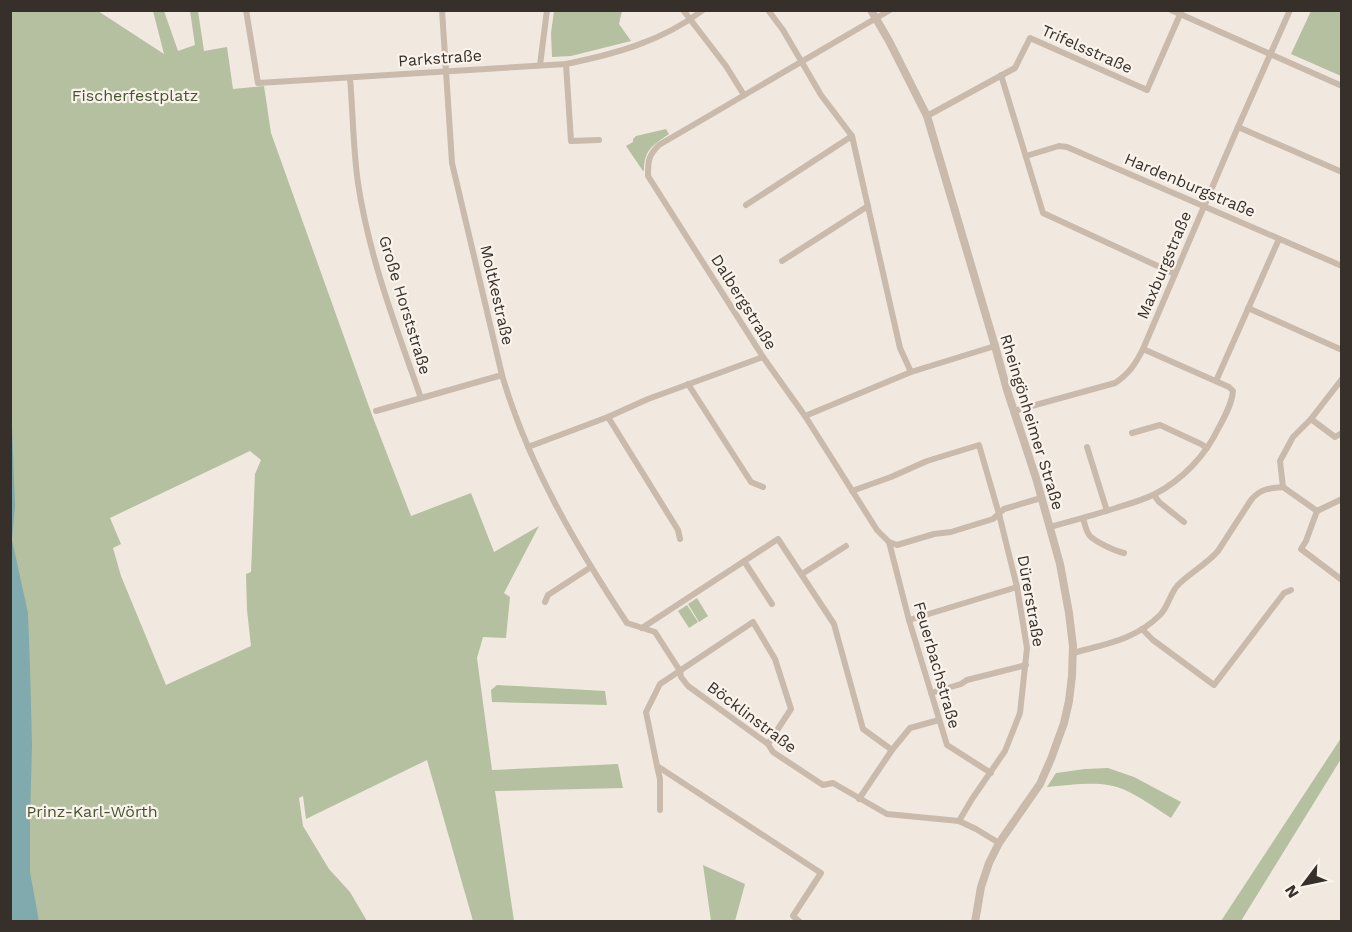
<svg xmlns="http://www.w3.org/2000/svg" width="1352" height="932" font-family="'Work Sans',sans-serif">
<style>
.green{fill:#b4c0a0;fill-rule:evenodd}
.water{fill:#80aaad}
.lines{fill:none;stroke-linecap:round;stroke-linejoin:round}
.minor{stroke:#c9baac;stroke-width:6}
.tertiary{stroke:#c9baac;stroke-width:8}
.labels{text-anchor:middle;dominant-baseline:central;stroke-width:4.5;stroke-linejoin:round;paint-order:stroke}
.street-label{font-size:16px;fill:#372f2a;stroke:#f9f3ec}
.park-label{font-size:16px;fill:#46542f;stroke:#f9f3ec}
</style>
<rect width="100%" height="100%" fill="#f1e9df"/>
<g class="green">
<path d="M10 11H98L164 54 153 11H164L178 51 195 45 190 11H198L204 51 227 47 233 89 264 86 271 133 372 415 411 516 471 493 494 552 539 526 504 593 510 597 506 638 483 637 477 658 492 770 618 764 623 788 495 791 514 921H473L427 760 306 819 303 796 299 798 303 826 329 869 350 892 367 921H11ZM250 451 261 460 255 474 251 572 246 574 247 610 251 646 166 685 121 576 113 548 121 544 110 518Z"/>
<path d="M554 11H622L619 24 631 41 571 56 552 57 551 33Z"/>
<path d="M1311 11H1341V76L1291 54Z"/>
<path d="M666 129 669 134C653 145 644 150 644 170L643 171 626 146 633 142V139L636 136Z"/>
<path d="M697 598 708 616 699 622 688 604Z"/>
<path d="M687 605 698 622 689 628 678 611Z"/>
<path d="M497 685 605 691 607 705 492 702 491 690Z"/>
<path d="M1341 738V759L1241 921H1221Z"/>
<path d="M1108 768 1134 777 1181 802 1171 818C1157 809 1142 798 1127 791 1103 779 1073 785 1047 787L1056 773 1085 769Z"/>
<path d="M703 865 745 884 735 921H711Z"/>
</g>
<path class="water" d="M11 399 15 506 12 540 28 613 30 667 32 745 30 820V872L39 921H11Z"/>
<g class="lines">
<g class="minor">
<path d="M246 10 258 83 566 64C615 54 663 41 703 10"/>
<path d="M442 10 452 163 502 375C528 464 576 546 627 623L655 632 680 671 681 677 688 686 768 744 773 752 823 785 833 783 887 814 959 821 976 829 999 843"/>
<path d="M683 10 726 66 744 95"/>
<path d="M768 10 783 30 821 95 852 136 900 348 911 372"/>
<path d="M890 10 659 145C648 156 648 161 648 176L763 357 805 416 877 530 889 542 897 545 934 534 951 532 993 519 1004 509 1041 498"/>
<path d="M1171 10 1342 86"/>
<path d="M566 64 571 141 599 140"/>
<path d="M540 65 547 10"/>
<path d="M1001 75 1043 213 1175 274"/>
<path d="M350 78C353 112 353 149 358 183 369 257 396 327 421 398"/>
<path d="M927 116 1015 68 1030 38 1147 90 1182 10"/>
<path d="M1238 127 1342 172"/>
<path d="M1026 156 1059 146 1067 147 1342 266"/>
<path d="M746 205 852 136"/>
<path d="M782 261 868 206"/>
<path d="M1248 308 1342 350"/>
<path d="M1216 381 1279 239"/>
<path d="M688 384 751 482 763 487"/>
<path d="M376 411 502 375"/>
<path d="M1014 411 1115 383C1129 374 1136 363 1143 349L1238 127 1290 10"/>
<path d="M805 416 911 372 995 346"/>
<path d="M608 417 678 530 680 539"/>
<path d="M1311 419 1342 379"/>
<path d="M1132 433 1160 425 1201 444 1207 448"/>
<path d="M528 447 608 417 648 399 763 357"/>
<path d="M1087 447 1107 511"/>
<path d="M1283 487 1280 461 1293 437 1311 419 1335 437 1342 433"/>
<path d="M852 491 891 477 927 461 979 445 999 514 1017 587 1027 648 1020 713 1005 751 972 799 959 821"/>
<path d="M1154 495 1159 502 1184 522"/>
<path d="M1317 511 1306 541 1301 549 1342 580"/>
<path d="M1083 518C1085 524 1086 533 1091 537 1098 543 1115 551 1124 553"/>
<path d="M1050 527C1072 521 1094 515 1116 508 1129 504 1143 500 1155 494 1182 480 1205 456 1218 429 1224 418 1232 404 1233 391L1229 387 1143 349"/>
<path d="M889 542 909 620 947 745 991 773"/>
<path d="M744 561 772 604"/>
<path d="M802 574 846 546"/>
<path d="M545 602 548 595 591 567"/>
<path d="M909 620 1017 587"/>
<path d="M642 628 778 539 834 624 863 729 892 750"/>
<path d="M1142 629 1153 640 1214 685 1284 593 1291 590"/>
<path d="M1073 653C1105 644 1135 640 1160 615 1169 606 1170 592 1179 584 1191 572 1207 564 1218 551L1251 500C1260 489 1269 488 1283 487L1317 511 1342 499"/>
<path d="M931 693 961 684 967 680 1026 665"/>
<path d="M768 744 791 709 775 659 753 622 660 684 646 712 657 766 821 873 793 916 800 922"/>
<path d="M657 766 660 779V810"/>
<path d="M859 799 892 750 910 728 939 720"/>
</g>
<path class="tertiary" d="M871 10 889 41 927 116 995 346 1007 390 1036 478 1060 564 1069 613 1073 646 1072 676 1069 701 1064 723 1051 759 1040 784 999 843 989 863 981 887 975 922"/>
</g>
<g class="labels">
<g class="street-label">
<text transform="translate(1087 49) rotate(24)">Trifelsstraße</text>
<text transform="translate(440 58) rotate(-4)">Parkstraße</text>
<text transform="translate(1190 185) rotate(23)">Hardenburgstraße</text>
<text transform="translate(1164 265) rotate(-67)">Maxburgstraße</text>
<text transform="translate(497 295) rotate(77)">Moltkestraße</text>
<text transform="translate(744 302) rotate(58)">Dalbergstraße</text>
<text transform="translate(405 305) rotate(73)">Große Horststraße</text>
<text transform="translate(1032 422) rotate(73)">Rheingönheimer Straße</text>
<text transform="translate(1031 601) rotate(80)">Dürerstraße</text>
<text transform="translate(937 665) rotate(74)">Feuerbachstraße</text>
<text transform="translate(752 717) rotate(37)">Böcklinstraße</text>
</g>
<g class="park-label">
<text x="135" y="95">Fischerfestplatz</text>
<text x="92" y="811">Prinz-Karl-Wörth</text>
</g>
</g>
<rect width="1352" height="932" fill="none" stroke="#372f2a" stroke-width="24"/>
<g transform="translate(1304 884) rotate(238)" stroke="#f9f3ec" stroke-width="4.5" paint-order="stroke">
<path d="M0-4.5L10 22L0 15L-10 22Z" fill="#372f2a"/>
<text y="-9" font-size="16" font-weight="bold" text-anchor="middle" fill="#372f2a">N</text>
</g>
</svg>
